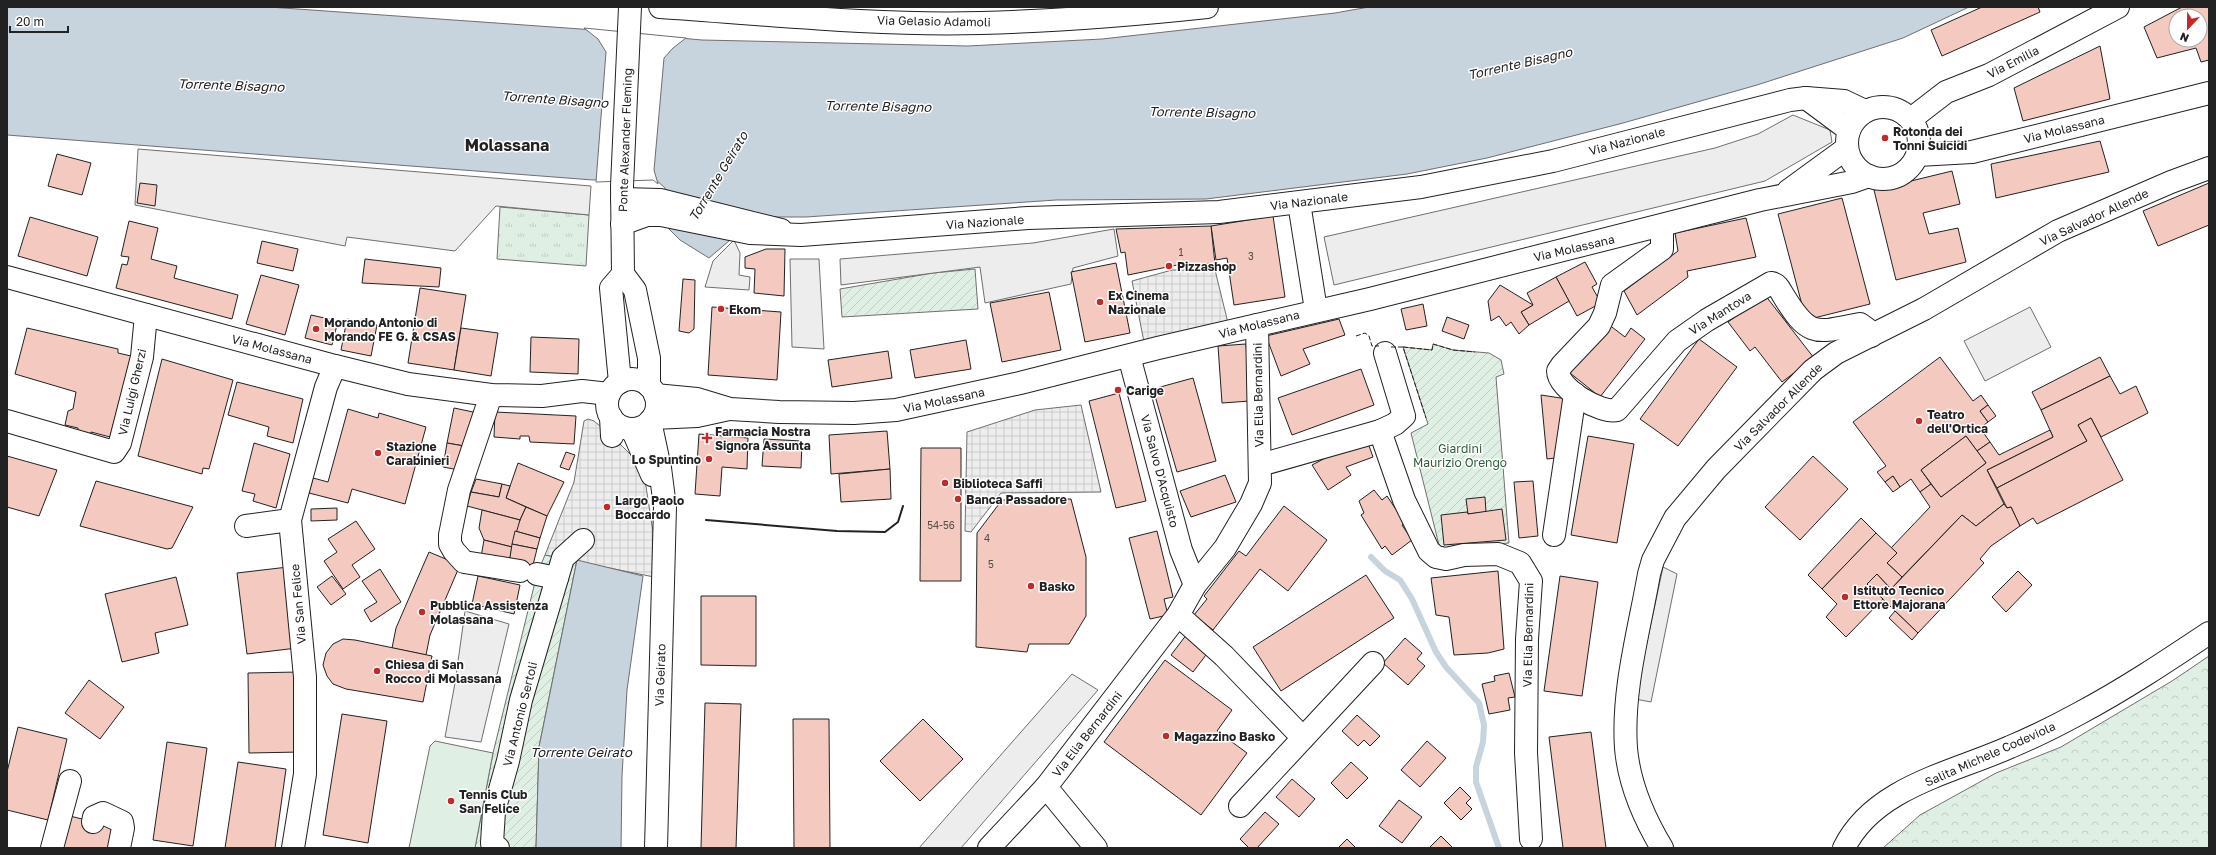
<svg xmlns="http://www.w3.org/2000/svg" width="2216" height="855" font-family="'Golos Text',sans-serif">
<style>
.grass{fill:url(#grass-tufts);stroke:#6f6f6f}
.forest{fill:url(#forest-crowns);stroke:#6f6f6f}
.garden{fill:url(#garden-furrows);stroke:#6f6f6f}
.pitch{fill:#e0efe3;stroke:#6f6f6f}
.parking{fill:#ededed;stroke:#6f6f6f}
.plaza{fill:url(#plaza-grid);stroke:#6f6f6f}
.water{fill:#c7d3dd;stroke:#6f6f6f}
.pier{fill:#fff;stroke:#6f6f6f}
.lines{fill:none;stroke-linecap:round;stroke-linejoin:round}
.stream{stroke:#c7d3dd;stroke-width:6}
.building{fill:#f3c9c0;stroke:#222;fill-rule:evenodd}
.minor-casing{stroke:#222;stroke-width:24}
.major-casing{stroke:#222;stroke-width:24}
.minor{stroke:#fff;stroke-width:22}
.major{stroke:#fff;stroke-width:22}
.fence{stroke:#222;stroke-width:1;stroke-dasharray:5 2;stroke-linecap:butt}
.wall{stroke:#222;stroke-width:2}
.poi-dot{fill:#c62828;stroke:#fff;stroke-width:1.5}
.labels{text-anchor:middle;dominant-baseline:central;stroke-width:3;stroke-linejoin:round;paint-order:stroke}
.number-label{font-size:10px;fill:#564c4a}
.street-label{font-size:12px;fill:#222;stroke:#fff}
.poi-label{font-size:12px;font-weight:bold;fill:#222;stroke:#fff;text-anchor:start}
.park-label{font-size:12px;fill:#2f5e38;stroke:#fff}
.water-label{font-size:13px;font-style:italic;fill:#222;stroke:#fff}
.district-label{font-size:16px;font-weight:bold;fill:#222;stroke:#fff}
</style>
<defs>
<pattern id="grass-tufts" width="24" height="20" patternUnits="userSpaceOnUse"><rect width="24" height="20" fill="#e0efe3"/><path d="M3 7l-1-3M5 7V3M7 7l1-3M15 17l-1-3M17 17v-4M19 17l1-3" fill="none" stroke="#c0cdc2"/></pattern>
<pattern id="forest-crowns" width="20" height="18" patternUnits="userSpaceOnUse"><rect width="20" height="18" fill="#e0efe3"/><path d="M2 6a3 3 0 1 1 6 0M12 15a3 3 0 1 1 6 0" fill="none" stroke="#c0cdc2"/></pattern>
<pattern id="garden-furrows" width="10" height="10" patternUnits="userSpaceOnUse"><rect width="10" height="10" fill="#e0efe3"/><path d="M-1 1l2-2M0 10L10 0M9 11l2-2" fill="none" stroke="#c0cdc2"/></pattern>
<pattern id="plaza-grid" width="8" height="8" patternUnits="userSpaceOnUse"><rect width="8" height="8" fill="#ededed"/><path d="M0 4h8M4 0v8" fill="none" stroke="#cbcbcb"/></pattern>
</defs>
<rect width="100%" height="100%" fill="#fff"/>
<path class="grass" d="M500 207 589 215 586 266 497 259Z"/>
<path class="forest" d="M2209 656V848H1883L1920 815 1996 773 2061 747 2172 681Z"/>
<g class="garden">
<path d="M975 269 978 309 842 317 840 289 933 273Z"/>
<path d="M1433 344 1453 350 1489 353 1501 360 1504 374 1496 377 1509 543 1440 549 1411 433 1428 424 1403 347 1432 350Z"/>
<path d="M545 555 577 560 539 747 536 848H475L493 753 537 574Z"/>
</g>
<path class="pitch" d="M435 741 493 753 475 848H409L430 746Z"/>
<g class="parking">
<path d="M1793 115 1830 130 1832 142 1765 181 1334 285 1324 237 1715 148 1758 134Z"/>
<path d="M138 149 591 186 589 215 496 206 455 251 347 237 345 246 135 205Z"/>
<path d="M1114 229 1118 256 1073 268 1071 284 985 303 980 267 841 285 840 259 1033 243Z"/>
<path d="M734 240 740 253 739 275 750 277 749 290 705 287 713 261Z"/>
<path d="M790 259H819L824 349 792 347Z"/>
<path d="M2030 307 2051 347 1985 381 1964 341Z"/>
<path d="M1663 567 1677 574 1651 702 1635 699Z"/>
<path d="M465 611 509 624 481 742 445 737 455 683Z"/>
<path d="M1072 674 1098 690 961 848H919Z"/>
</g>
<g class="plaza">
<path d="M1172 270H1215L1228 323 1144 342 1132 281Z"/>
<path d="M1081 405 1101 492 1001 493 971 532 965 531 967 432 1035 410Z"/>
<path d="M588 419 594 421 612 436 643 467 653 532 654 577 545 555 574 482 584 421Z"/>
</g>
<g class="water">
<path d="M7 7H269L581 29 702 40 968 46 1102 39 1335 13 1369 7H1969L1903 38 1757 85 1623 123 1487 158 1407 174 1206 199 1056 200 806 217H757L709 258 680 240 669 229 665 188 654 178 593 180 7 135Z"/>
<path d="M577 560 643 576 627 690 622 776 621 848H536L539 747Z"/>
</g>
<path class="pier" d="M584 28 686 38 673 48 664 58 654 170 658 184 653 180 596 182 606 52 598 39Z"/>
<g class="lines">
<path class="stream" d="M1371 557 1385 571 1400 580 1412 599 1436 652 1446 667 1479 703 1484 725 1483 742 1476 767V782L1499 848"/>
</g>
<g class="building">
<path d="M1982 7H2038L2040 12 1942 56 1931 30Z"/>
<path d="M2182 7H2209V60L2201 62 2196 48 2157 58 2144 27ZM2176 16H2200V40H2176Z"/>
<path d="M2100 46 2110 99 2023 121 2014 88Z"/>
<path d="M2100 141 2109 172 1996 198 1991 164Z"/>
<path d="M57 154 91 163 82 195 48 186Z"/>
<path d="M1952 171 1960 204 1923 213 1929 234 1958 228 1966 262 1896 280 1874 190Z"/>
<path d="M140 183 157 185 155 206 137 203Z"/>
<path d="M2209 183V225L2158 246 2143 211Z"/>
<path d="M1842 198 1870 304 1806 320 1778 214Z"/>
<path d="M1273 216 1285 297 1234 305 1227 258 1216 260 1211 226Z"/>
<path d="M30 217 98 237 87 276 18 256Z"/>
<path d="M1746 218 1756 257 1687 271 1688 277 1637 315 1624 291 1678 251 1675 233Z"/>
<path d="M129 221 158 228 151 259 177 266 174 278 238 295 232 319 116 288 122 264 127 265 129 257 121 256Z"/>
<path d="M1211 226 1215 264H1182L1128 275 1125 252 1121 253 1116 229Z"/>
<path d="M262 241 298 249 293 271 257 263Z"/>
<path d="M766 249H785L784 296 754 293 755 269 745 268V257Z"/>
<path d="M365 259 441 268 439 287 362 283Z"/>
<path d="M1585 262 1597 284 1592 287 1601 303 1577 316 1556 277Z"/>
<path d="M1116 263 1130 333 1085 342 1071 272Z"/>
<path d="M261 275 299 285 285 335 246 324Z"/>
<path d="M1556 277 1569 301 1529 325 1521 312 1533 305 1527 293Z"/>
<path d="M683 279 695 280 694 329 689 333 679 331Z"/>
<path d="M1500 285 1533 305 1521 312 1529 325 1519 334 1511 322 1506 326 1499 316 1491 321 1488 301Z"/>
<path d="M420 288 466 295 454 370 408 363Z"/>
<path d="M1049 292 1061 350 1002 362 990 303Z"/>
<path d="M1765 295 1814 358 1782 382 1755 347 1750 351 1728 322Z"/>
<path d="M1423 304 1427 326 1406 330 1401 309Z"/>
<path d="M712 307 781 312 777 380 708 375Z"/>
<path d="M311 315 338 321 332 345 305 338Z"/>
<path d="M1447 317 1469 325 1464 339 1442 331Z"/>
<path d="M347 319 377 325 371 356 341 350Z"/>
<path d="M1339 319 1345 335 1303 349 1310 364 1281 376 1266 336Z"/>
<path d="M1608 324 1625 337 1631 328 1645 339 1600 397 1570 373Z"/>
<path d="M27 328 118 349V353L131 356 110 437 91 432 90 435 78 432V428L65 425 68 411 73 409 76 392 15 374Z"/>
<path d="M461 328 498 333 491 376 454 370Z"/>
<path d="M531 337 579 339 578 374 530 372Z"/>
<path d="M1699 339 1737 367 1678 446 1640 419Z"/>
<path d="M966 340 971 369 915 378 910 350Z"/>
<path d="M1246 344 1250 401 1222 403 1218 346Z"/>
<path d="M888 351 892 378 832 387 828 360Z"/>
<path d="M1940 357 1973 401 1981 395 1988 405 1980 411 1988 422 1980 428 1990 442 1977 451 1966 436 1921 470 1931 484 1920 492 1911 479 1900 487 1893 476 1885 482 1877 472 1886 466 1853 422Z"/>
<path d="M2100 357 2110 376 2041 410 2032 392Z"/>
<path d="M162 359 233 380 209 469 203 468 202 474 138 456Z"/>
<path d="M1361 369 1374 405 1292 435 1278 398Z"/>
<path d="M2110 376 2120 394 2136 386 2148 413 2101 437 2091 418 2078 425 2087 441 1997 488 1987 470 2053 437 2041 410Z"/>
<path d="M1193 378 1216 461 1177 472 1153 389Z"/>
<path d="M237 382 303 399 293 443 267 436 269 427 228 415Z"/>
<path d="M1119 393 1146 501 1116 508 1089 401Z"/>
<path d="M1541 395 1567 399 1563 457 1547 459Z"/>
<path d="M1988 405 1996 416 1988 422 1980 411Z"/>
<path d="M454 408 478 413 464 446 447 443Z"/>
<path d="M348 409 378 418 379 413 426 427 405 504 352 489 348 503 309 493 313 478 328 482Z"/>
<path d="M495 412 576 416 574 444 530 442 529 436H520V439L494 437Z"/>
<path d="M2091 418 2123 480 2037 524 2033 518 2020 526 2011 507 2007 508 1997 488 2087 441 2078 425Z"/>
<path d="M2050 430 2053 437 1987 470 2004 504 1976 526 1962 515 1902 577 1887 563 1897 553 1891 548 1930 507 1920 492 1931 484 1941 497 1986 463 1977 451 1990 442 1999 455Z"/>
<path d="M887 431 890 469 831 474 829 435Z"/>
<path d="M699 434 748 438 747 469 722 467 720 496 695 494Z"/>
<path d="M1588 436 1634 444 1617 543 1571 535Z"/>
<path d="M1966 436 1986 463 1941 497 1921 470Z"/>
<path d="M764 439 802 441 801 468 762 466Z"/>
<path d="M254 443 290 454 276 508 253 501 255 494 242 491Z"/>
<path d="M447 443 464 446 459 470 443 467Z"/>
<path d="M1368 443 1373 457 1346 467 1351 475 1328 490 1312 465 1335 453Z"/>
<path d="M921 448H961V581H920Z"/>
<path d="M566 452 575 455 569 470 560 467Z"/>
<path d="M7 456 57 470 39 516 7 507Z"/>
<path d="M1813 456 1848 489 1800 540 1765 507Z"/>
<path d="M518 463 564 482 547 516 506 498Z"/>
<path d="M890 469 891 499 841 502 839 474Z"/>
<path d="M1225 475 1236 502 1191 517 1180 491Z"/>
<path d="M1893 476 1900 487 1893 492 1885 482Z"/>
<path d="M476 479 502 484 499 497 471 492Z"/>
<path d="M96 481 193 507 172 548 167 549 80 526Z"/>
<path d="M1533 481 1538 536 1519 538 1514 482Z"/>
<path d="M502 484 510 486 506 498 526 507 520 520 467 506 471 492 499 497Z"/>
<path d="M1374 490 1382 500 1387 496 1405 523 1402 525 1412 540 1392 555 1385 546 1382 549 1361 515 1364 513 1359 501Z"/>
<path d="M1485 497 1486 512 1468 514 1466 499Z"/>
<path d="M1071 499 1086 557V616L1069 644H1029L1027 652 976 647 977 533 1002 500Z"/>
<path d="M2004 504 2007 508 2011 507 2020 526 1991 546 1980 559 1984 563 1918 633 1867 584 1877 574 1891 589 1962 515 1976 526Z"/>
<path d="M1284 506 1327 540 1288 591 1260 569 1213 630 1194 615 1207 599 1204 596 1239 551 1246 556Z"/>
<path d="M526 507 547 516 540 538 515 531Z"/>
<path d="M337 508V520L311 521V509Z"/>
<path d="M1502 509 1506 540 1444 545 1441 515 1467 512 1468 514Z"/>
<path d="M482 510 520 520 512 547 484 540 479 528Z"/>
<path d="M1861 518 1876 533 1822 589 1808 575Z"/>
<path d="M356 521 375 549 352 565 360 577 343 589 324 561 337 552 328 539Z"/>
<path d="M515 531 540 538 537 549 512 544Z"/>
<path d="M1157 531 1173 597 1164 599 1168 615 1150 619 1129 538Z"/>
<path d="M1876 533 1897 553 1887 563 1902 577 1891 589 1877 574 1867 584 1883 599 1846 637 1826 617 1837 604 1822 589Z"/>
<path d="M484 540 512 547 509 564 481 557Z"/>
<path d="M512 544 537 549 532 569 509 564Z"/>
<path d="M429 552 460 565 430 635 426 655 392 648 396 628Z"/>
<path d="M288 567 297 648 247 654 237 573Z"/>
<path d="M380 569 401 602 371 622 364 610 377 602 362 581Z"/>
<path d="M1498 571 1504 649 1488 653 1454 655 1449 617 1436 615 1431 578Z"/>
<path d="M2018 571 2032 585 2006 612 1992 597Z"/>
<path d="M1366 575 1394 618 1281 691 1253 647Z"/>
<path d="M332 576 346 594 331 605 317 587Z"/>
<path d="M478 576 520 585 514 614 472 604Z"/>
<path d="M1560 576 1598 582 1582 696 1544 691Z"/>
<path d="M176 577 188 625 155 633 159 653 122 662 105 594Z"/>
<path d="M701 596H756V666L701 665Z"/>
<path d="M1895 611 1918 633 1912 640 1889 618Z"/>
<path d="M1187 634 1209 651 1193 672 1171 655Z"/>
<path d="M1405 638 1422 653 1417 659 1425 666 1408 685 1383 663Z"/>
<path d="M343 639 355 640 432 656 423 702 346 689 333 684 327 676 323 665 326 653 333 644Z"/>
<path d="M1165 660 1232 710 1217 731 1247 753 1201 815 1104 742Z"/>
<path d="M299 672 301 752 249 753 248 673Z"/>
<path d="M1509 673 1515 697 1508 698 1510 710 1489 714 1482 684 1495 681 1494 676Z"/>
<path d="M89 680 124 707 100 739 65 713Z"/>
<path d="M705 703 741 704 736 848H701Z"/>
<path d="M342 714 387 721 368 843 323 835Z"/>
<path d="M1357 715 1380 736 1370 746 1364 740 1358 746 1342 731Z"/>
<path d="M793 719H829L830 848H794Z"/>
<path d="M923 719 963 759 920 801 880 761Z"/>
<path d="M18 727 67 739 48 820 7 810V772Z"/>
<path d="M1591 732 1606 848H1563L1549 737Z"/>
<path d="M1427 741 1446 758 1420 787 1401 770Z"/>
<path d="M167 742 207 748 193 846 153 840Z"/>
<path d="M238 762 286 769 275 848H225Z"/>
<path d="M1351 762 1368 778 1347 799 1331 783Z"/>
<path d="M1292 779 1315 799 1299 817 1276 797Z"/>
<path d="M1460 787 1471 798 1466 803 1472 809 1461 820 1444 803Z"/>
<path d="M1399 800 1422 817 1402 843 1379 826Z"/>
<path d="M1265 812 1279 824 1257 848H1249L1240 839Z"/>
<path d="M66 815 114 827 109 848H58Z"/>
<path d="M1441 836 1453 848H1429Z"/>
<path d="M1347 839 1356 848H1338Z"/>
</g>
<g class="lines">
<defs>
<g id="minor">
<path d="M622 199 660 200 781 230"/>
<path d="M1299 203 1316 310"/>
<path d="M1662 227V249L1612 285 1605 313 1599 326 1562 365 1558 371C1558 389 1601 414 1617 410L1677 341 1707 320 1771 283C1778 284 1780 290 1783 295 1809 338 1815 333 1860 324L1867 329 1871 336"/>
<path d="M1129 356 1181 550 1195 585"/>
<path d="M491 395 459 490 450 535V544L454 551 464 562 520 571"/>
<path d="M611 417 612 436"/>
<path d="M7 421 114 452 120 443 142 357 146 315"/>
<path d="M650 421 660 468 665 507 656 848"/>
<path d="M632 429 652 475"/>
<path d="M1380 431 1404 500 1429 551 1436 557 1446 559 1464 555 1498 554 1520 563 1531 581 1527 639 1526 753 1531 839"/>
<path d="M1260 465 1380 431 1395 424 1404 416 1385 353"/>
<path d="M246 526 290 520"/>
<path d="M1554 535 1575 394"/>
<path d="M537 574 557 578"/>
<path d="M1178 615 1224 656 1303 738"/>
<path d="M1046 787 1096 848"/>
<path d="M1240 806 1373 663"/>
<path d="M93 822 94 817 103 813 122 822 123 828 119 848"/>
<path d="M52 848 70 781"/>
<path d="M293 848 305 774V677L290 520 326 387 335 366"/>
<path d="M498 848 492 843 494 811 508 761 521 700 563 558 583 540"/>
<path d="M989 848 1046 787 1178 615 1195 585 1225 548 1251 504 1260 483 1257 325"/>
<path d="M1662 848C1644 818 1629 784 1626 748 1622 690 1639 631 1649 574L1653 560 1675 518 1716 469 1813 370 1836 353 1924 309 2058 231 2171 182 2209 168"/>
<path d="M1844 848C1874 787 1952 773 2010 747 2034 737 2058 725 2080 713 2125 689 2167 661 2209 633"/>
</g>
<g id="major">
<path d="M630 7 622 186 623 274 635 290 649 358V386"/>
<path d="M660 7C766 14 874 26 981 23 1056 21 1132 15 1207 7"/>
<path d="M1806 98 1849 130"/>
<circle cx="1883" cy="143" r="36"/>
<path d="M1911 119 1946 92 1989 75 2118 7"/>
<path d="M1918 155 1972 152 2209 93"/>
<path d="M1788 191 1847 148"/>
<path d="M622 224 647 215H661L750 233 801 235 1028 218 1219 212 1421 187 1553 161 1790 100 1806 98 1844 101 1865 111"/>
<path d="M7 277 335 366 408 384 491 395 542 396 582 391 609 394"/>
<circle cx="632" cy="404" r="25"/>
<path d="M620 382 611 288 623 274"/>
<path d="M655 395 697 399 730 409 779 412 854 413 896 410 1020 383 1158 348 1370 299 1760 200 1852 182 1869 176"/>
<path d="M653 418 697 416 729 409"/>
</g>
</defs>
<use href="#minor" class="minor-casing"/>
<use href="#major" class="major-casing"/>
<use href="#minor" class="minor"/>
<use href="#major" class="major"/>
<g class="fence">
<path d="M1356 336 1365 333 1369 336 1372 346H1379"/>
<path d="M1391 347H1403L1426 418"/>
<path d="M1403 347 1432 350 1433 344 1453 350 1475 352"/>
</g>
<path class="wall" d="M706 520 837 531 885 532 898 522 903 506"/>
</g>
<g class="poi-dot">
<circle cx="1885" cy="138" r="4"/>
<circle cx="1169" cy="266" r="4"/>
<circle cx="1100" cy="302" r="4"/>
<circle cx="721" cy="309" r="4"/>
<circle cx="316" cy="329" r="4"/>
<circle cx="1118" cy="390" r="4"/>
<circle cx="1919" cy="421" r="4"/>
<path d="M705 432h4v4h4v4h-4v4h-4v-4h-4v-4h4z"/>
<circle cx="378" cy="453" r="4"/>
<circle cx="709" cy="459" r="4"/>
<circle cx="945" cy="483" r="4"/>
<circle cx="958" cy="499" r="4"/>
<circle cx="607" cy="507" r="4"/>
<circle cx="1031" cy="586" r="4"/>
<circle cx="1845" cy="597" r="4"/>
<circle cx="422" cy="612" r="4"/>
<circle cx="377" cy="671" r="4"/>
<circle cx="1166" cy="736" r="4"/>
<circle cx="451" cy="801" r="4"/>
</g>
<g class="labels">
<g class="number-label">
<text x="1181" y="252">1</text>
<text x="1251" y="256">3</text>
<text x="941" y="525">54-56</text>
<text x="987" y="538">4</text>
<text x="991" y="564">5</text>
</g>
<g class="street-label">
<text transform="translate(934 21) rotate(1)">Via Gelasio Adamoli</text>
<text transform="translate(2013 62) rotate(-27)">Via Emilia</text>
<text transform="translate(2064 129) rotate(-14)">Via Molassana</text>
<text transform="translate(625 140) rotate(-88)">Ponte Alexander Fleming</text>
<text transform="translate(1627 141) rotate(-15)">Via Nazionale</text>
<text transform="translate(1309 201) rotate(-7)">Via Nazionale</text>
<text transform="translate(2094 217) rotate(-25)">Via Salvador Allende</text>
<text transform="translate(985 222) rotate(-4)">Via Nazionale</text>
<text transform="translate(1574 248) rotate(-13)">Via Molassana</text>
<text transform="translate(1720 313) rotate(-32)">Via Mantova</text>
<text transform="translate(1259 324) rotate(-14)">Via Molassana</text>
<text transform="translate(272 349) rotate(15)">Via Molassana</text>
<text transform="translate(132 392) rotate(-77)">Via Luigi Gherzi</text>
<text transform="translate(1258 395) rotate(-91)">Via Elia Bernardini</text>
<text transform="translate(944 400) rotate(-12)">Via Molassana</text>
<text transform="translate(1778 407) rotate(-45)">Via Salvador Allende</text>
<text transform="translate(1160 471) rotate(75)">Via Salvo D'Acquisto</text>
<text transform="translate(298 604) rotate(-95)">Via San Felice</text>
<text transform="translate(1528 635) rotate(-89)">Via Elia Bernardini</text>
<text transform="translate(660 675) rotate(-88)">Via Geirato</text>
<text transform="translate(520 714) rotate(-76)">Via Antonio Sertoli</text>
<text transform="translate(1087 734) rotate(-52)">Via Elia Bernardini</text>
<text transform="translate(1990 754) rotate(-24)">Salita Michele Codeviola</text>
</g>
<g class="poi-label">
<text x="1893" y="131">Rotonda dei<tspan x="1893" dy="14">Tonni Suicidi</tspan></text>
<text x="1177" y="266">Pizzashop</text>
<text x="1108" y="295">Ex Cinema<tspan x="1108" dy="14">Nazionale</tspan></text>
<text x="729" y="309">Ekom</text>
<text x="324" y="322">Morando Antonio di<tspan x="324" dy="14">Morando FE G. &amp; CSAS</tspan></text>
<text x="1126" y="390">Carige</text>
<text x="1927" y="414">Teatro<tspan x="1927" dy="14">dell'Ortica</tspan></text>
<text x="715" y="431">Farmacia Nostra<tspan x="715" dy="14">Signora Assunta</tspan></text>
<text x="386" y="446">Stazione<tspan x="386" dy="14">Carabinieri</tspan></text>
<text x="701" y="459" text-anchor="end">Lo Spuntino</text>
<text x="953" y="483">Biblioteca Saffi</text>
<text x="966" y="499">Banca Passadore</text>
<text x="615" y="500">Largo Paolo<tspan x="615" dy="14">Boccardo</tspan></text>
<text x="1039" y="586">Basko</text>
<text x="1853" y="590">Istituto Tecnico<tspan x="1853" dy="14">Ettore Majorana</tspan></text>
<text x="430" y="605">Pubblica Assistenza<tspan x="430" dy="14">Molassana</tspan></text>
<text x="385" y="664">Chiesa di San<tspan x="385" dy="14">Rocco di Molassana</tspan></text>
<text x="1174" y="736">Magazzino Basko</text>
<text x="459" y="794">Tennis Club<tspan x="459" dy="14">San Felice</tspan></text>
</g>
<g class="park-label">
<text x="1460" y="448">Giardini<tspan x="1460" dy="14">Maurizio Orengo</tspan></text>
</g>
<g class="water-label">
<text transform="translate(1520 63) rotate(-13)">Torrente Bisagno</text>
<text transform="translate(231 85) rotate(2)">Torrente Bisagno</text>
<text transform="translate(555 99) rotate(4)">Torrente Bisagno</text>
<text transform="translate(878 106) rotate(1)">Torrente Bisagno</text>
<text transform="translate(1202 112) rotate(1)">Torrente Bisagno</text>
<text transform="translate(718 176) rotate(-59)">Torrente Geirato</text>
<text x="581" y="752">Torrente Geirato</text>
</g>
<g class="district-label">
<text x="507" y="145">Molassana</text>
</g>
</g>
<rect width="2216" height="855" fill="none" stroke="#222222" stroke-width="16"/>
<g transform="translate(2188 28) rotate(202)"><circle r="19" fill="#ffffff" stroke="#a7a7a7"/>
<path d="M0-3L7 15L0 10L-7 15Z" fill="#c62828"/>
<text y="-6" font-size="11" font-weight="bold" text-anchor="middle" fill="#222222">N</text>
</g>
<path d="M10 26v6h58v-6" fill="none" stroke="#222222" stroke-width="2"/>
<text x="16" y="26" font-size="12" fill="#222222" stroke="#ffffff" stroke-width="3" paint-order="stroke">20 m</text>
</svg>
